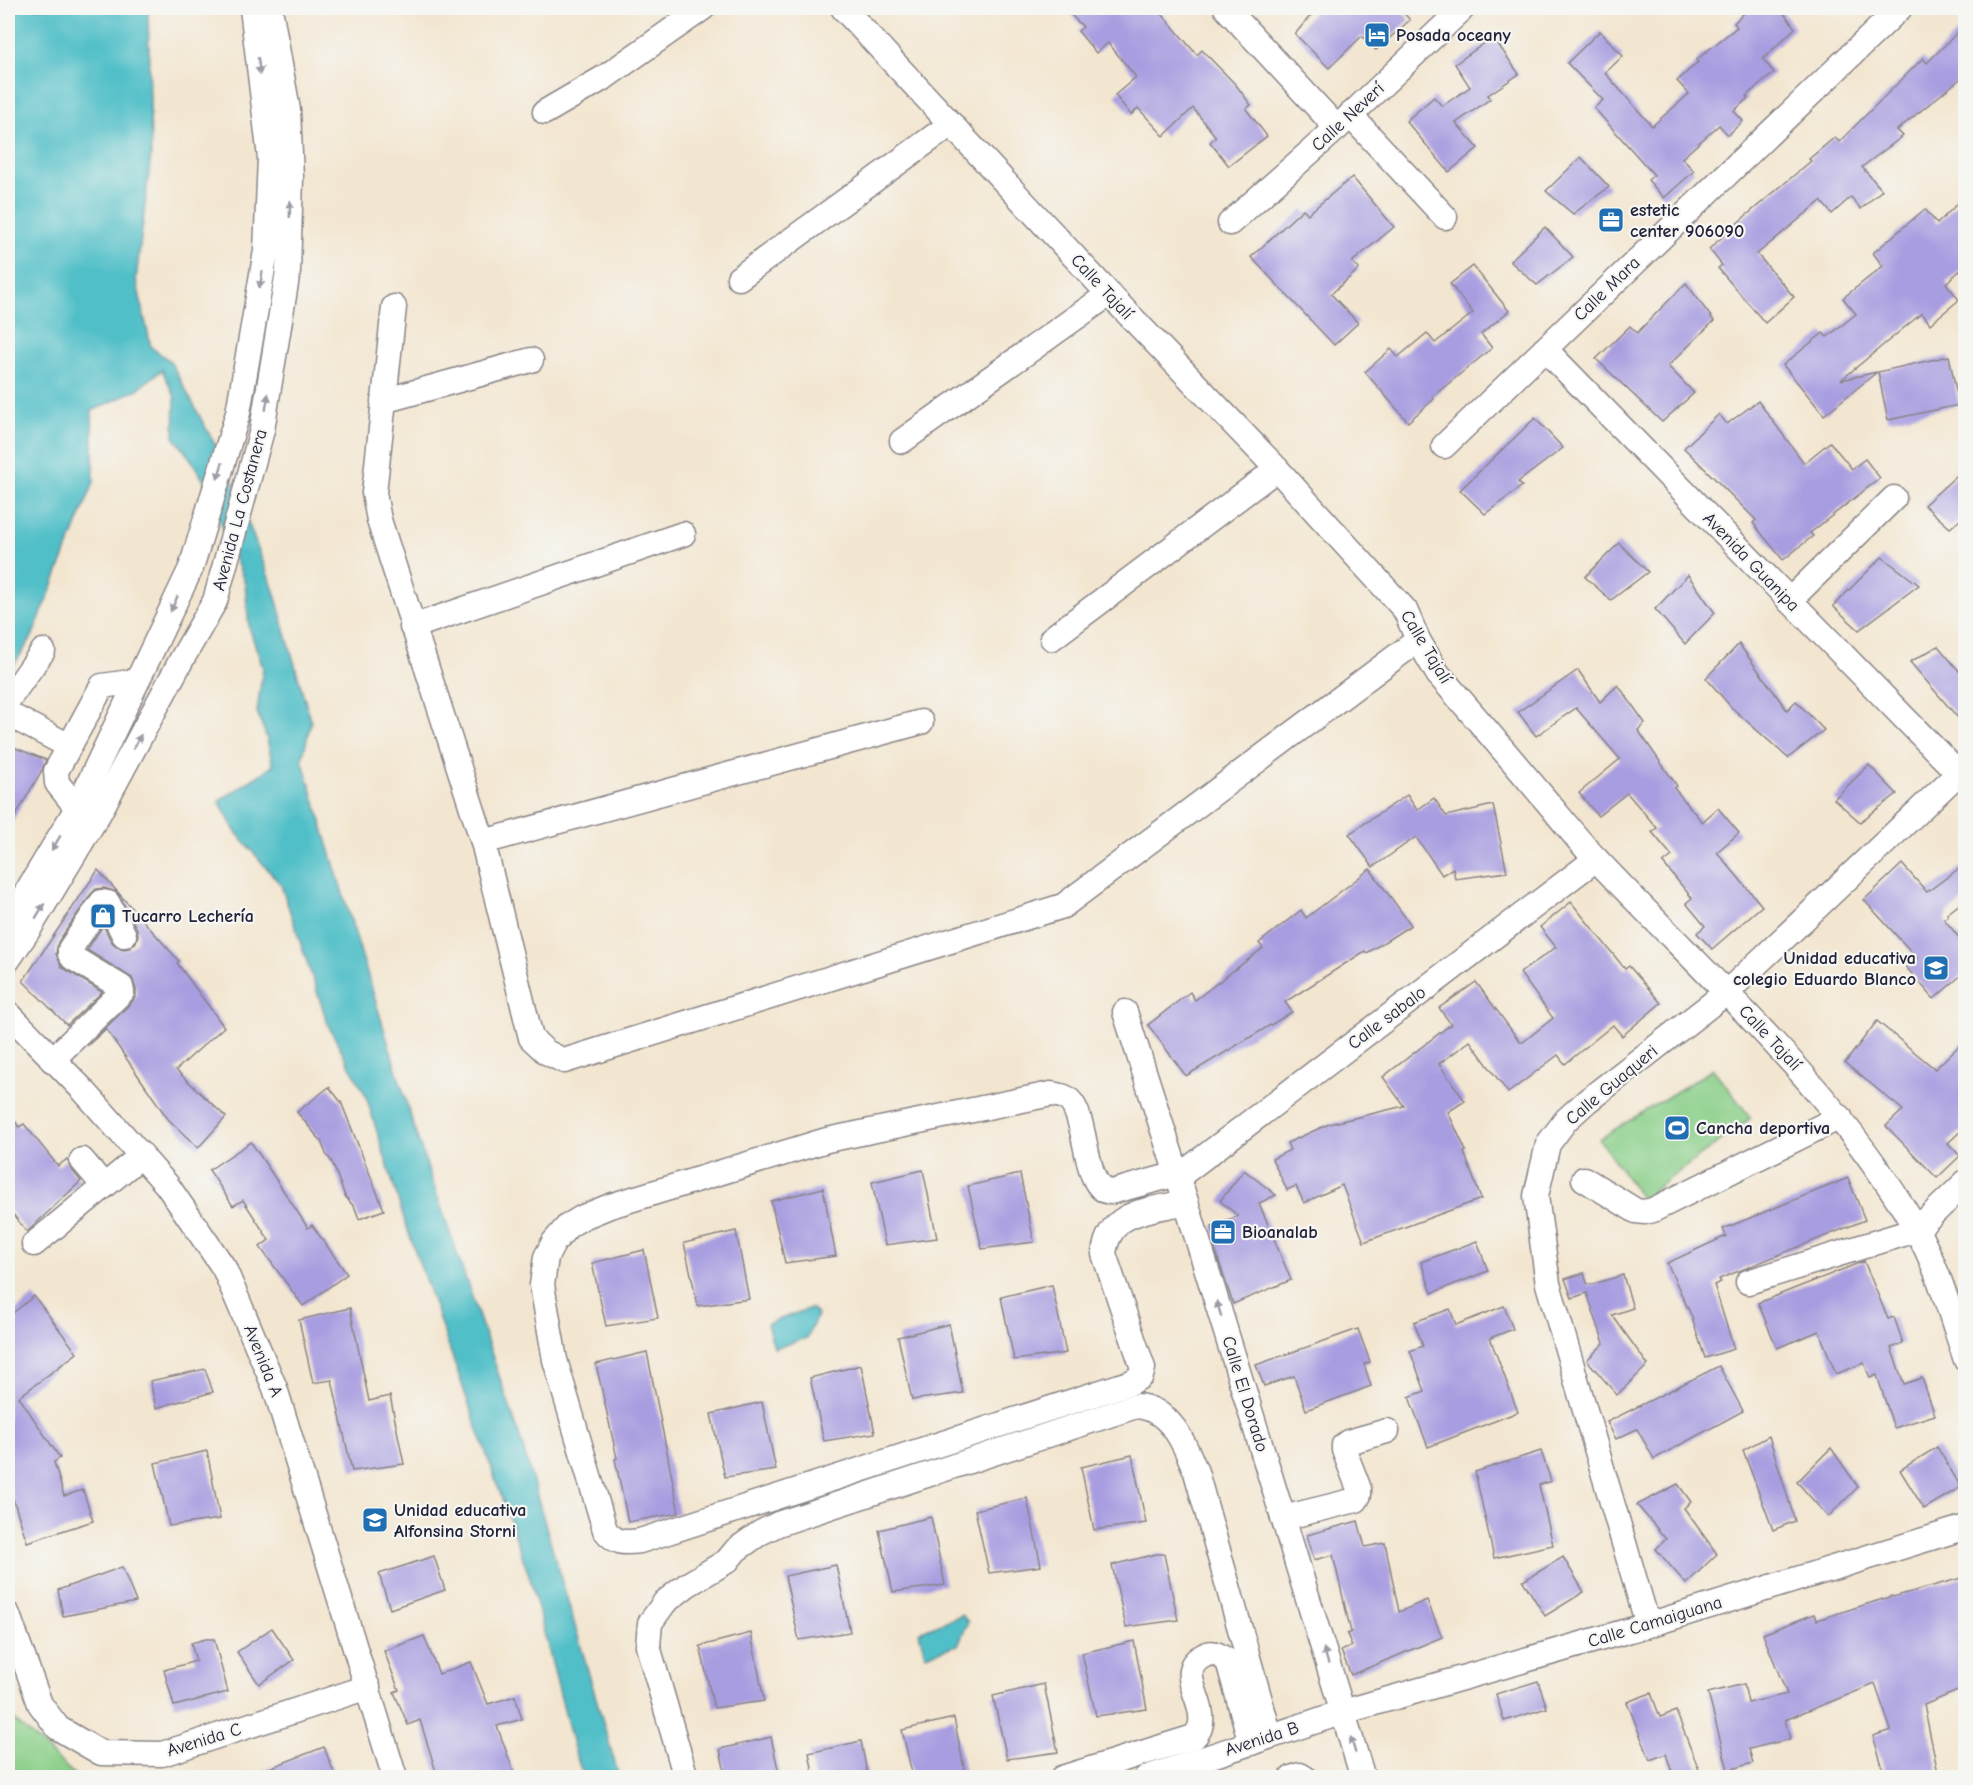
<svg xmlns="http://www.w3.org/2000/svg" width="1973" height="1785" font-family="'Comic Neue',sans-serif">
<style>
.green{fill:#8acf89;stroke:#567862;stroke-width:1.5}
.water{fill:#51bfc8;stroke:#3a7082;stroke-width:1.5}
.building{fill:#a89de0}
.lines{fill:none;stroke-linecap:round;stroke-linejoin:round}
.minor-casing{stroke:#8a8486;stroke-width:27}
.minor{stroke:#fff;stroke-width:24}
.oneway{fill:#9c9ca7}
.labels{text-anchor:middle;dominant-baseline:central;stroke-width:4.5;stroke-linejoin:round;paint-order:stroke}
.poi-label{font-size:18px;font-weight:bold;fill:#22223b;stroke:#f6f6f2;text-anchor:start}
.street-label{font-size:18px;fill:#22223b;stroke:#f6f6f2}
</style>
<rect width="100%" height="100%" fill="#f6f6f2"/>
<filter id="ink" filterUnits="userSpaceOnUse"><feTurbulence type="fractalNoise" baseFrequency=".0167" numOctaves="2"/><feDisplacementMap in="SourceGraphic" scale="12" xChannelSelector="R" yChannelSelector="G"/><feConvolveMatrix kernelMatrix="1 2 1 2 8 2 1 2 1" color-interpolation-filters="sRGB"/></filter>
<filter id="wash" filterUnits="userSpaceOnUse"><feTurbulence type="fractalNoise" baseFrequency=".008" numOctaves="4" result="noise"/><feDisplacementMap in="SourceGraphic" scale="24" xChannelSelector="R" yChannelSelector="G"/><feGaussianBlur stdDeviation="1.35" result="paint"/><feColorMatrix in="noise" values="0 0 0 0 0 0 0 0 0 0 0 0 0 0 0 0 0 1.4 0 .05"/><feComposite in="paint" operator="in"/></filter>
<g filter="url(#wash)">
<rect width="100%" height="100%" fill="#f3e6d0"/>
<g class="green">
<path d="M1713 1069 1751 1118 1642 1199 1599 1139Z"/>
<path d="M8 1714 77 1777H78H8Z"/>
</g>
<g class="water">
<path d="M8 8H148L151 155 136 279 151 347 170 361 227 467 274 591 311 722 302 759 415 1131 519 1434 619 1777H584L576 1756 530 1578 406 1225 366 1096 329 1027 281 885 235 831 219 801 273 766 267 739 257 712 263 668 249 627 245 583 203 479 190 458 174 437 175 397 162 370 136 390 92 411 94 482 32 637 8 674Z"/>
<path d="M811 1308 817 1315 807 1338 774 1348 767 1324Z"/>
<path d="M962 1615 968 1622 958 1645 925 1655 919 1632Z"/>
</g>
<g id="blocks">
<g class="building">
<path d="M1064 8H1157L1197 55 1202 50 1236 85 1251 105 1246 109 1267 136 1229 166 1210 142 1216 137 1193 108 1164 136 1138 108 1131 115 1115 95 1136 77 1108 43 1096 53 1078 31 1083 27Z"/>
<path d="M1317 8H1399L1410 20 1376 50 1362 36 1329 68 1295 34Z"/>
<path d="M1749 8H1780L1795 28 1763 59 1774 73 1746 96 1748 98 1734 111 1743 121 1728 135 1719 125 1682 158 1694 171 1664 198 1648 180 1654 175 1594 108 1603 100 1567 63 1600 31 1623 56 1605 73 1652 126 1689 94 1677 81 1698 62 1696 60 1737 27 1734 23Z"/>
<path d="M1965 25V75L1897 130 1903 136 1862 167 1882 190 1861 209 1851 197 1832 214 1821 201 1757 254 1794 297 1765 323 1718 268 1722 265 1709 249 1742 219 1811 161 1809 159 1835 137 1839 142 1923 58 1927 63Z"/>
<path d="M1493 37 1519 74 1488 95 1490 99 1456 123 1478 148 1449 172 1406 121 1434 97 1442 106 1470 87 1455 64Z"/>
<path d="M1581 157 1609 187 1573 214 1546 191Z"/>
<path d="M1352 177 1394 227 1352 262 1359 269 1331 294 1358 323 1334 345 1251 257 1303 209 1308 214Z"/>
<path d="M1965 196V266L1946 283 1959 300 1930 324 1922 313 1841 380 1877 372 1824 415 1783 365 1823 333 1827 337 1856 314 1843 298 1883 266 1873 253 1925 209 1937 224Z"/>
<path d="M1545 227 1573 257 1537 285 1510 261Z"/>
<path d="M1473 266 1509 311 1481 334 1492 348 1432 397 1434 399 1408 422 1365 372 1391 349 1398 357 1427 333 1435 343 1473 313 1450 284Z"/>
<path d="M1686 283 1714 321 1668 366 1694 393 1662 422 1596 359 1630 326 1637 333Z"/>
<path d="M1949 356 1959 405 1888 420 1878 372Z"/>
<path d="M1758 401 1804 463 1830 442 1852 469 1865 459 1880 478 1810 533 1813 536 1783 560 1753 523 1756 520 1684 448 1719 414 1727 424Z"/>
<path d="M1535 418 1563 448 1518 482 1522 486 1485 514 1460 490Z"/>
<path d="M1965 468V516L1950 528 1924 505Z"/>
<path d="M1619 543 1648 572 1611 600 1585 577Z"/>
<path d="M1882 557 1919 585 1859 630 1833 606Z"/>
<path d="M1688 575 1715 613 1685 644 1655 609Z"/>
<path d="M1739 644 1787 710 1796 701 1824 730 1788 758 1731 707 1706 678Z"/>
<path d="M1938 646 1965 678V726L1910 662Z"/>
<path d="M1578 670 1600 702 1618 685 1645 723 1638 730 1677 786 1674 788 1702 822 1718 808 1739 833 1717 852 1762 906 1712 949 1697 933 1705 926 1686 903 1692 898 1663 863 1672 856 1652 832 1657 828 1627 793 1598 816 1579 793 1620 759 1576 708 1536 736 1518 712Z"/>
<path d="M13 747 46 760 42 770 8 829V757Z"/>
<path d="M1869 765 1897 794 1860 822 1834 799Z"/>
<path d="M1407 795 1417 810 1434 798 1446 816 1493 805 1507 872 1455 879 1453 868 1442 875 1416 837 1373 867 1349 834Z"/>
<path d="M1902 864 1927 892 1965 864V900L1947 914 1948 916 1944 919 1965 945V972L1934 999 1906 967 1917 958 1864 900Z"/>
<path d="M1370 869 1411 925 1367 953 1365 951 1285 1002 1292 1012 1186 1076 1148 1025 1190 992 1195 1000 1263 948 1259 943 1301 910 1306 918Z"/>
<path d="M98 870 179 961 177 963 224 1027 176 1070 226 1117 198 1148 168 1119 106 1029 87 1046 132 1002 136 996V989L132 978 87 950 103 925 111 941 117 947 124 949 130 948 136 942 138 935 137 929 117 892 104 888 96 889 91 894 58 942 56 954 62 967 102 992 67 1025 23 981Z"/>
<path d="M1571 902 1625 969 1629 966 1661 1003 1622 1036 1613 1025 1565 1064 1558 1055 1508 1093 1470 1041 1439 1064 1465 1101 1448 1112 1466 1151 1464 1152 1481 1199 1364 1242 1342 1185 1304 1203 1296 1186 1287 1190 1272 1159 1290 1150 1287 1143 1329 1124 1404 1106 1383 1077 1451 1024 1439 1008 1476 982 1520 1042H1523L1553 1018 1520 973 1556 947 1540 927Z"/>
<path d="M1877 1021 1935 1069 1965 1040V1127L1948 1143 1960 1156 1937 1178 1886 1126 1903 1110 1845 1063Z"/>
<path d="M329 1087 341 1102 384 1210 359 1219 355 1208 345 1196 332 1162 326 1154 321 1141 297 1112Z"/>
<path d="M8 1112 19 1127 24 1124 58 1166 67 1159 71 1169 81 1181 27 1232 8 1208Z"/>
<path d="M251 1142 308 1228 312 1225 347 1274 303 1306 260 1247 269 1240 243 1200 233 1206 209 1170Z"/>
<path d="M923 1170 937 1238 885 1245 872 1182Z"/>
<path d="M1244 1170 1276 1195 1259 1203 1291 1280 1233 1304 1214 1246 1219 1244 1212 1227 1238 1216 1220 1201Z"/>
<path d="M1020 1174 1034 1242 982 1249 968 1186Z"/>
<path d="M1848 1178 1865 1220 1719 1279 1721 1282 1714 1285 1734 1349 1705 1358 1691 1315 1667 1263 1726 1236 1723 1229Z"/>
<path d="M823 1188 836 1256 785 1263 771 1201Z"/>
<path d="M736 1231 749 1299 698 1306 684 1243Z"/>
<path d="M1477 1241 1488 1271 1432 1293 1421 1262Z"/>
<path d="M644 1250 658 1318 606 1326 592 1263Z"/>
<path d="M1864 1261 1888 1319 1894 1317 1903 1343 1891 1348 1904 1384 1922 1378 1935 1415 1894 1428 1877 1375 1870 1378 1864 1363 1836 1374 1819 1331 1777 1348 1758 1303Z"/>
<path d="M1584 1273 1587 1283 1590 1285 1623 1275 1633 1308 1612 1315 1648 1365 1617 1395 1587 1360 1604 1343 1587 1293 1572 1298 1565 1279Z"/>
<path d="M1052 1285 1066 1353 1014 1360 1001 1297Z"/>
<path d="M34 1296 77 1353 19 1397 60 1458 54 1462 64 1496 83 1490 93 1521 27 1542 8 1483V1317Z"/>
<path d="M1504 1306 1513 1329 1490 1338 1518 1412 1428 1447 1409 1397 1425 1391 1410 1351 1423 1346 1414 1322 1450 1309 1456 1325Z"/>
<path d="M350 1308 369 1401 390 1396 404 1464 352 1471 332 1380 313 1383 299 1320Z"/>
<path d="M949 1324 963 1393 912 1400 898 1337Z"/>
<path d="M1358 1329 1370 1362 1364 1364 1371 1386 1306 1410 1294 1376 1264 1386 1256 1365Z"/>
<path d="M647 1352 679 1513 628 1522 615 1459 617 1458 596 1364Z"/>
<path d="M861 1365 875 1433 824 1441 810 1378Z"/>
<path d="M1719 1366 1743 1411 1654 1459 1637 1429 1616 1439 1607 1422Z"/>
<path d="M205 1369 213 1392 156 1408 150 1381Z"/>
<path d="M762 1402 776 1470 725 1477 711 1414Z"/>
<path d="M1769 1436 1795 1521 1773 1530 1743 1450Z"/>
<path d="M1937 1447 1961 1487 1924 1509 1900 1470Z"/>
<path d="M1831 1448 1858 1487 1828 1517 1797 1482Z"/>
<path d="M207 1451 220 1519 169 1526 155 1463Z"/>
<path d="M1541 1451 1551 1481 1539 1485 1553 1545 1494 1558 1475 1472Z"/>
<path d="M1132 1455 1146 1523 1094 1530 1081 1467Z"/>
<path d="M1678 1484 1691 1502 1684 1508 1717 1554 1686 1584 1656 1549 1666 1539 1637 1505Z"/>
<path d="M1027 1498 1041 1566 989 1573 975 1510Z"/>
<path d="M931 1517 945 1585 893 1592 879 1530Z"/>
<path d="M1358 1521 1365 1547 1385 1543 1399 1612 1427 1600 1442 1637 1351 1675 1341 1651 1352 1646 1347 1634 1351 1632 1333 1555 1314 1560 1307 1535Z"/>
<path d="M1156 1554H1164L1178 1620 1126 1627 1112 1565Z"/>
<path d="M434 1556 445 1590 390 1609 379 1574Z"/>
<path d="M1563 1557 1584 1592 1545 1616 1523 1581Z"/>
<path d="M836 1565 850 1632 799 1640 785 1576Z"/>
<path d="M122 1567 136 1602 63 1616 58 1590Z"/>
<path d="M1965 1577V1688L1924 1705 1939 1778H1886L1873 1736 1891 1730 1875 1684 1785 1720 1790 1739 1749 1749 1753 1763 1728 1770 1708 1693 1744 1684 1748 1703 1787 1694 1763 1634 1814 1614 1817 1620 1892 1596 1893 1597Z"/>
<path d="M272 1628 294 1660 259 1684 237 1652Z"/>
<path d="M751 1633 764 1701 714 1708 700 1646Z"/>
<path d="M424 1636 439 1674 471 1662 488 1704 515 1696 522 1719 497 1726 516 1778H438L420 1720 408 1725 394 1692 399 1690 384 1651Z"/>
<path d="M206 1639H214L228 1692 174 1706 164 1670 196 1661 191 1643Z"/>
<path d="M1134 1641 1147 1709 1096 1716 1082 1653Z"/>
<path d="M1538 1681 1547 1708 1504 1721 1496 1694Z"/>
<path d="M1044 1684 1058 1752 1007 1759 993 1696Z"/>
<path d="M1651 1693 1660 1717 1676 1711 1702 1778H1674L1666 1754 1650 1760 1627 1702Z"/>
<path d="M954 1718 966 1778H913L902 1730Z"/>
<path d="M771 1737 780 1778H726L720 1749Z"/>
<path d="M861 1741 868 1778H814L809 1753Z"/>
<path d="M324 1747 336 1778H249V1776Z"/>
</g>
</g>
</g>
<g filter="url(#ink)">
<use href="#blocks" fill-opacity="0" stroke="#8a8486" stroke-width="1.5"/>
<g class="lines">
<defs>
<g id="minor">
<path d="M843 8 1109 294 1277 469 1405 610 1418 640 1438 674C1474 715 1509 757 1544 798 1562 819 1578 841 1597 860 1709 979 1833 1086 1916 1229 1939 1269 1951 1316 1966 1360"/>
<path d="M1226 8 1337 128"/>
<path d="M545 112 605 77 703 8"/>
<path d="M1350 115 1445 217"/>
<path d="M1230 223 1337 128 1463 8"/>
<path d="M739 278 951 124"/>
<path d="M394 307 374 493 379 520 483 842 531 1038 546 1052 564 1061 1063 906 1418 640"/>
<path d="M1545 349 1958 773"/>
<path d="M383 401 531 360"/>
<path d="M902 441 1109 294"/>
<path d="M1444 446 1900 8"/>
<path d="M1789 601 1894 498"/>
<path d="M412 627 683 534"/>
<path d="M1052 638 1277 469"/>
<path d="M8 700 43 651"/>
<path d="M8 714 69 746"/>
<path d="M77 808 57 783 56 771 102 686 137 681"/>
<path d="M483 842 921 722"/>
<path d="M8 923 77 808 191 568 238 413 266 251 270 158 252 8"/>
<path d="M8 960 29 929 99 813 183 657 215 601 262 430 288 271 291 177 288 110 270 8"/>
<path d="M1125 1012 1186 1202 1363 1778"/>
<path d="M8 1013 84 1091 167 1185 224 1268 275 1388 395 1778"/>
<path d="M52 1060 122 992 121 987 73 958 70 954V949L102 902 108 903 124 935"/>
<path d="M82 1160 104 1186"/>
<path d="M1177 1174 1111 1192C1082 1190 1089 1118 1069 1100 1065 1096 1057 1095 1051 1094L827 1140 610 1206 583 1217 568 1226 554 1242 546 1257 542 1285 555 1360 605 1530C616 1544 624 1543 640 1541L1132 1382 1141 1376 1143 1368 1104 1254C1109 1209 1150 1211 1186 1202"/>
<path d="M1178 1177 1596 859"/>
<path d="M1584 1179 1636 1211 1645 1212 1653 1210 1840 1117"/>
<path d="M34 1244 142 1155"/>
<path d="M1748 1282 1916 1230 1966 1182"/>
<path d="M1283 1518 1356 1500 1359 1495V1489L1344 1450V1445L1348 1442 1387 1431"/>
<path d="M8 1615 40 1704 58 1728 101 1753 162 1754 368 1687"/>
<path d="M1648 1625 1548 1284 1536 1196 1548 1144 1566 1120 1587 1101 1727 992 1966 766"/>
<path d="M686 1778 648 1646 650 1623 665 1602 687 1585 727 1561 736 1550 760 1533 778 1524 1136 1406C1171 1408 1185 1445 1196 1472L1270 1736"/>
<path d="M1062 1778 1194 1737C1200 1730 1202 1725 1201 1715 1200 1695 1177 1669 1203 1656 1213 1650 1219 1655 1228 1661L1251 1743"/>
<path d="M1146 1778 1343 1712 1648 1625 1966 1527"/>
<path d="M1292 1778 1300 1775 1305 1778"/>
</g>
</defs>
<use href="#minor" class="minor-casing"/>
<use href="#minor" class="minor"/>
</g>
<defs><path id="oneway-solid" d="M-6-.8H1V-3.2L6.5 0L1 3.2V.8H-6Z" transform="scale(1.5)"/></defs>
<g class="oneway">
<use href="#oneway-solid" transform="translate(259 66) rotate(83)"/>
<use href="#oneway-solid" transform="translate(290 209) rotate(-88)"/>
<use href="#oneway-solid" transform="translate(261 280) rotate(100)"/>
<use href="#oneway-solid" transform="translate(267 402) rotate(-81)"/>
<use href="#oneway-solid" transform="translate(220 471) rotate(107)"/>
<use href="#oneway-solid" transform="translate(174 604) rotate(115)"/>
<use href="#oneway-solid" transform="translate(137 742) rotate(-62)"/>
<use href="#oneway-solid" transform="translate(56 843) rotate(121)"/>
<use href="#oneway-solid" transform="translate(40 911) rotate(-59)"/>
<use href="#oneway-solid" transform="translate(1219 1309) rotate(-107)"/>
<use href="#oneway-solid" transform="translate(1326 1656) rotate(-107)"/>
<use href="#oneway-solid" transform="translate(1353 1745) rotate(-107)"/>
</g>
</g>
<defs>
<symbol id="hotel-square" viewBox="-11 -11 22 22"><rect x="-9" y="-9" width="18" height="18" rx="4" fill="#1f6fb2" stroke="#f6f6f2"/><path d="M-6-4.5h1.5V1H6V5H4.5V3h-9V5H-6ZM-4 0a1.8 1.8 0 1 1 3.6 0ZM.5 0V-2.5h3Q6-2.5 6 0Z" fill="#fff"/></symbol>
<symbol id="office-square" viewBox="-11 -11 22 22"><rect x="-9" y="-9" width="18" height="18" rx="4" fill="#1f6fb2" stroke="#f6f6f2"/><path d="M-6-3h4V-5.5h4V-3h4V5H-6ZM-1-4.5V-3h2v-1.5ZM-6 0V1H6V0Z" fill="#fff"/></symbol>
<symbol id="shop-square" viewBox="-11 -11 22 22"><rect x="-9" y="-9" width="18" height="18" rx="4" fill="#1f6fb2" stroke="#f6f6f2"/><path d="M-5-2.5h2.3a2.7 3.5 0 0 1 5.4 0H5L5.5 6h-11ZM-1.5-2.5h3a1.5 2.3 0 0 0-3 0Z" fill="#fff"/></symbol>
<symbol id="school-square" viewBox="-11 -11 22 22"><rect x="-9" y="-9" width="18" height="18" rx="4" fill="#1f6fb2" stroke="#f6f6f2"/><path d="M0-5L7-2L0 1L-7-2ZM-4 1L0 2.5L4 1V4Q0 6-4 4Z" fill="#fff"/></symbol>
<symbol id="stadium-square" viewBox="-11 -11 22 22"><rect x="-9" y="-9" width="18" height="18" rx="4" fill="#1f6fb2" stroke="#f6f6f2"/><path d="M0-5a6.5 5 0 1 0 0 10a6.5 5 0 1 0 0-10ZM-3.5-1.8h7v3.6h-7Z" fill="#fff"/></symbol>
</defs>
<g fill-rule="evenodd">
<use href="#hotel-square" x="1362" y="20" width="30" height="30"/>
<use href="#office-square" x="1596" y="205" width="30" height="30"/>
<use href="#shop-square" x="88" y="901" width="30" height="30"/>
<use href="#school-square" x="1921" y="953" width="30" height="30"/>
<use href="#stadium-square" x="1662" y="1113" width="30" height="30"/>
<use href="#office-square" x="1208" y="1217" width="30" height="30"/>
<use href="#school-square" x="360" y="1505" width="30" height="30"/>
</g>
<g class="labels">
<g class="poi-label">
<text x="1396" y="35">Posada oceany</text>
<text x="1630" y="210">estetic<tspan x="1630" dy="21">center 906090</tspan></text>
<text x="122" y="916">Tucarro Lechería</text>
<text x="1916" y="958" text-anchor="end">Unidad educativa<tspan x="1916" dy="21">colegio Eduardo Blanco</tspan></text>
<text x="1696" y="1128">Cancha deportiva</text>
<text x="1242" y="1232">Bioanalab</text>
<text x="394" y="1510">Unidad educativa<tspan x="394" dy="21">Alfonsina Storni</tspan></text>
</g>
<g class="street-label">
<text transform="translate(1348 117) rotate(-43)">Calle Neverí</text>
<text transform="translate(1102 287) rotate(47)">Calle Tajalí</text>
<text transform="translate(1607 289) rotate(-44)">Calle Mara</text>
<text transform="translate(240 510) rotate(-75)">Avenida La Costanera</text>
<text transform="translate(1751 562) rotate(46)">Avenida Guanipa</text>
<text transform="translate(1426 647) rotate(59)">Calle Tajalí</text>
<text transform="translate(1387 1018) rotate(-37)">Calle sabalo</text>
<text transform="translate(1770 1038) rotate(47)">Calle Tajalí</text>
<text transform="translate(1612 1085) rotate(-40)">Calle Guaqueri</text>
<text transform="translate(263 1361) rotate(68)">Avenida A</text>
<text transform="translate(1245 1394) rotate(73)">Calle El Dorado</text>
<text transform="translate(1655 1622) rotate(-17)">Calle Camaiguana</text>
<text transform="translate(1262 1739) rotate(-18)">Avenida B</text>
<text transform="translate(204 1740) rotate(-17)">Avenida C</text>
</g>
</g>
<rect width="1973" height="1785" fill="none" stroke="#f6f6f2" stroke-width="30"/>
</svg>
